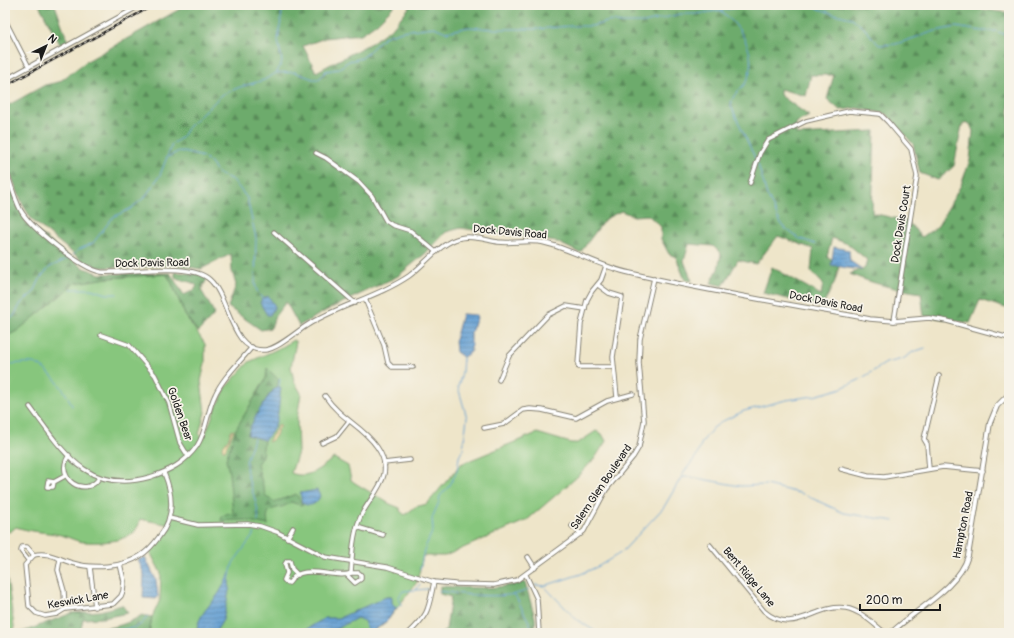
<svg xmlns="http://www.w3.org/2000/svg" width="1014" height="638" font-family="Pangolin,sans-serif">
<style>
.grass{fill:#87c67d;stroke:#52714c}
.forest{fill:url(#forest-firs);stroke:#446444;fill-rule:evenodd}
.sand{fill:url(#sand-dots);stroke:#857b5d}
.water{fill:url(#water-rules);stroke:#405e78}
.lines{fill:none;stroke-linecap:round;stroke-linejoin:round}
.stream{stroke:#639fd3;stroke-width:1}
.minor-casing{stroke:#858072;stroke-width:5.5}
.major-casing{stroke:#858072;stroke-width:6}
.minor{stroke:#fff;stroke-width:3.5}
.major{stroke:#fff;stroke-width:4}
.rail-casing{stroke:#1c1c1c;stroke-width:2.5}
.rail{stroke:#f7f3e8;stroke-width:1;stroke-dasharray:3;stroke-linecap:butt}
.labels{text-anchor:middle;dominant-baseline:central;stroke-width:3.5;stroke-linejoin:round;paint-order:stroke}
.street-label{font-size:11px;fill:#1c1c1c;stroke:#f7f3e8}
</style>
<defs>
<pattern id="forest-firs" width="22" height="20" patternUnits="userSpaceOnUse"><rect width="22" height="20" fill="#6dab6c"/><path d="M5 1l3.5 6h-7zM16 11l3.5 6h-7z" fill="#598a58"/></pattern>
<pattern id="sand-dots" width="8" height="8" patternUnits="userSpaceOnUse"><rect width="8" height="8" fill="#eeda9e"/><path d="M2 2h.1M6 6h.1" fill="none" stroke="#ccba88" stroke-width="1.8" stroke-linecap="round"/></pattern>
<pattern id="water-rules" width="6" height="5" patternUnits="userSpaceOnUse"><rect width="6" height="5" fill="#639fd3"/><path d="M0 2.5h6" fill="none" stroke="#5181aa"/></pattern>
</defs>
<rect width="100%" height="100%" fill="#f7f3e8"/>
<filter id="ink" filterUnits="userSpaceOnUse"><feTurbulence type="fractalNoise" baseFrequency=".025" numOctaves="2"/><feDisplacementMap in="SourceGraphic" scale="8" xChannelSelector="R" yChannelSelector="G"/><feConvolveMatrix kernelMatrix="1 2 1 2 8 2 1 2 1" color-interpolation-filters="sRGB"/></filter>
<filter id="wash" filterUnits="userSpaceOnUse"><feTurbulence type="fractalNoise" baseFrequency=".012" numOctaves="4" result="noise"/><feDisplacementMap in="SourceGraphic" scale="16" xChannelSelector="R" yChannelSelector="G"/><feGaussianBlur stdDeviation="0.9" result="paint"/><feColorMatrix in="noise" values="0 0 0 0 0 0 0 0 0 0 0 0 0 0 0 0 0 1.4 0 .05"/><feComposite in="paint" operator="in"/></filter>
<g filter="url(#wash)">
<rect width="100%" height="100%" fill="#eee5c9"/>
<g class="grass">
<path d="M166 274 171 281 185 315 205 344V363L201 381 205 412 199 434 204 438 214 412 227 386 249 362 284 346 293 340 296 342 291 367 294 381 301 393 297 419 298 452 291 473C308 480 320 468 334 458L348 466 351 480 355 483 390 504 400 508V511L405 515 415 507 427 504 461 464 537 433 571 443H578L596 431 602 434 606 441 595 458 577 477 527 520 445 556H423L417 582 388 620 372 633H149L152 617 160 600 161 573 150 552 166 532 170 525 140 519C138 542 103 543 85 542 77 542 69 537 61 535 46 532 31 532 16 527L10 532 5 531V333L69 285 86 280 108 278Z"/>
<path d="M5 564 15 633H5Z"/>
</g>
<g class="forest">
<path d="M39 5H55L68 42 61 46Z"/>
<path d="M187 5H395L377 23 361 34 325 38 303 46 316 72 371 43 393 27 411 5H950L1009 13V309L980 300 970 323 924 316 921 293C896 289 873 284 850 274L865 268 867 260 848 244 832 238 827 257 840 263 835 281 822 307 763 293 772 267 821 295 823 284 811 271 813 249 778 236 756 264 738 260 723 286 711 283 718 269 721 254 713 246 689 244 684 261 692 281 685 280 676 257 669 254 661 239V227L648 215 634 216 621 211 605 219 580 253 557 242 461 228 446 232 426 253 398 276 327 310 299 326 286 302 275 316 271 328 261 330 228 307 236 285 232 271 231 254 201 269 176 265 128 268 98 267 85 263 32 220 23 205 5 160V107L45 85 59 82 87 61ZM811 75H834L827 99 840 110 857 108 887 114 913 144 920 173 938 180 954 166 962 125 966 122 970 124 973 131 970 160 961 185 938 226 922 237 907 221 872 213 875 131 796 135V123L809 116 780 95V89L806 96Z"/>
<path d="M5 174 26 222 82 267 100 274 170 273 184 295 194 290 197 286C191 280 182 282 175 277V272L200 274 207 279 201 290 215 314 198 332 185 315 171 281 166 274 108 278 76 283 17 331 5 337V212L7 211Z"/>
<path d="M267 368 279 380 277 386 268 396 247 435 264 440 262 456 257 464 266 497 275 502 296 494 303 506 291 502C278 513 264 502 268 525L244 520 221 521 222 516 233 513 229 473 226 459 236 429 266 378Z"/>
<path d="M525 582 535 618 536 633H442L446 629 451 597 440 594V586C469 588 497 590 525 582Z"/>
<path d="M122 605 128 613 103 618 83 619 81 629C104 630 123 627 142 615L152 617 149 633H20L72 613 100 611Z"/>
</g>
<g class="sand">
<path d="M279 424 281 426 277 430C278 434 273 441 268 442Z"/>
<path d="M234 430 225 450H223L222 447 229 438 231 431Z"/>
</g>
<g class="water">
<path d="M834 247 849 250 850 261 862 269H853L831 265Z"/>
<path d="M268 296 275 306 270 315H267L260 303 262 299Z"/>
<path d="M462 314 476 315 477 318 471 332V352L463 357 456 352 455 340Z"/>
<path d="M279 386 281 388C278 406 280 428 264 440L248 435C248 427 271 388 279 386Z"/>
<path d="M317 490 320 496C317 504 310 508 302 503L300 493Z"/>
<path d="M145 557 156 580 158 597 156 599 143 598 144 574 138 560Z"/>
<path d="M230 573 229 585 230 586 226 606 223 620 215 633H202L197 628C200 611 215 602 222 588 225 582 226 578 230 573Z"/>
<path d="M386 597H392V604L396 608 388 620 371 633H368L364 621 357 618 329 633H300L325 618H339Z"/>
</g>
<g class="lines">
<g class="stream">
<path d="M808 5 834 14 852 18 864 28 879 45 896 44 935 31 956 27 982 31H996L1009 36"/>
<path d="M721 11C741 26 757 53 748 78 744 89 732 91 731 106L756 160"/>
<path d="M277 72 282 62 278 40 283 5"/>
<path d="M168 157 179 151 203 157 210 162 219 174 233 180 247 198 256 238 255 284 257 291 263 300"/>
<path d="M758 164 767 195 782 226 798 238 815 244"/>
<path d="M73 255 80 249 93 243 113 217 130 209 145 197 160 175 172 144 181 138 188 127 223 94 240 87 264 80 276 73 294 72 313 79H319L326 71 338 69 349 61 362 58 384 37 402 31 434 27 446 32 469 27 493 29H538L569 26H592L611 21 622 23H644L680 14H697L753 5"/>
<path d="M71 289H91L107 294H117"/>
<path d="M5 323 14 316 21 303 34 292 41 277 50 267 69 258"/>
<path d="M5 365C14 364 23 362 33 363 47 366 68 393 72 406"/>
<path d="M279 386 280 378"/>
<path d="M254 438C252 448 246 455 246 466 247 483 261 507 258 521"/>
<path d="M682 477H691L740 486 766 485 803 494"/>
<path d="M807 496 844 513 894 521"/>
<path d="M420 570 424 550 433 530 432 518 439 502 440 496 450 485 457 471 459 457 463 449 467 418 458 387 462 372 463 357"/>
<path d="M229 579 233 563 255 533"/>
<path d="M535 585 544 586 581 574 599 566 622 552 664 507 685 471 697 455 702 442 713 428 723 421 744 411 786 400 814 396 839 389 859 380 886 363 903 359 913 352 925 348"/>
<path d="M545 587 577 620 598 633"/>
<path d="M416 590 420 584"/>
<path d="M439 591C461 594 511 601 529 589"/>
<path d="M515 595 530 624 531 633"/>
<path d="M396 608 402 604 398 598 403 591 428 589"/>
<path d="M106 633C119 626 140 634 147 616"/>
</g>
</g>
</g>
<g filter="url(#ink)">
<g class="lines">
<defs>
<g id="minor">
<path d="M5 20 29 67"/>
<path d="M5 80 141 5"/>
<path d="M316 153 326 158 359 182 372 196 386 221 392 225 411 231 436 252"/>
<path d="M5 167C10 181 14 198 21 211 31 228 82 269 101 272 128 274 190 261 210 280 229 297 231 353 265 350 278 349 297 331 309 324 340 305 378 297 409 276 426 264 439 243 460 238 472 235 486 240 498 242 514 244 530 239 545 243 574 250 600 267 630 273 709 292 790 304 870 319L894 321 929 318 947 321 1009 338"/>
<path d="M750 183 760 153 768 140 806 121 849 111 880 114 888 122 911 149 917 176 894 321"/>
<path d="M274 232 355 303"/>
<path d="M606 266 601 280 592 291 587 300 581 324 578 365 579 367H613"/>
<path d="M598 285 609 293 622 297 613 357 617 397"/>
<path d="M365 299 384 345 388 363 392 367H413"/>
<path d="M101 335 129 345 155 375 169 403 180 443 188 456"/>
<path d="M499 380 509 356 548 315 566 306 585 309"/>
<path d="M30 407C63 451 87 495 150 477 169 471 185 463 197 446 207 431 207 411 215 395 223 377 240 362 252 347"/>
<path d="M484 428 504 424 523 410 530 409 542 410 576 418 607 401 633 394"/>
<path d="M322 443 337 436 349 421"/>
<path d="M69 455C53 479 86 499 99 478"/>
<path d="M384 463 410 460"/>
<path d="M841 469 868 476 884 477 943 467 983 471"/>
<path d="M929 469 927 444 924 439 939 376"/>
<path d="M54 482 53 487H47L48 481 54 482 65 476"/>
<path d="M169 518 198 525 248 524 260 526 277 532 325 557 387 567 434 582 455 584 494 585 517 580 584 531 606 490 633 457 639 447 644 421 639 363 640 339 654 278"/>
<path d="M572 526 581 534"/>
<path d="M357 527 383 535"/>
<path d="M287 538 293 528"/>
<path d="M710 545 764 611C794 637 816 603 846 608 861 611 874 624 885 633"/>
<path d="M528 557 535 568"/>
<path d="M60 559 58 570 64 591 65 609"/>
<path d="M28 560 21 551 22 547H27L34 555"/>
<path d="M120 564 124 581 123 591 121 596 113 604 65 609 57 614 45 616 36 613 29 606 25 565 34 555C47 551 59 559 72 563 92 569 122 568 140 556 148 551 154 544 159 537 175 517 173 494 164 473"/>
<path d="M90 567 95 607"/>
<path d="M298 575 292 569 290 561H287L285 564 287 573 284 580 286 582 289 583C291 581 293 577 295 576 309 566 340 579 351 573 352 556 353 534 360 518 370 494 398 477 377 447 362 425 341 420 325 396"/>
<path d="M347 575 355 583 361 579V575L359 573H351"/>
<path d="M526 575 537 599 539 633"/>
<path d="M409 633C430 613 428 609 434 582"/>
</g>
<path id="major" d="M891 633C914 610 959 588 968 556L990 423 997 406 1009 394"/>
</defs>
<use href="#minor" class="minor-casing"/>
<use href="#major" class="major-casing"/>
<use href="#minor" class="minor"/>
<use href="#major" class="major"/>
<defs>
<path id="rail" d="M5 86 154 5"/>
</defs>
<use href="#rail" class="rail-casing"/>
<use href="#rail" class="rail"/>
</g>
</g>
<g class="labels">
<g class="street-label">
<text transform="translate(901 224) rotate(-81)">Dock Davis Court</text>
<text transform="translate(510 232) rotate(5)">Dock Davis Road</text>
<text transform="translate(152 263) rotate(-1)">Dock Davis Road</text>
<text transform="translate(826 302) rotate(11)">Dock Davis Road</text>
<text transform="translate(180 414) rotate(71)">Golden Bear</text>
<text transform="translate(601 487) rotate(-56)">Salem Glen Boulevard</text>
<text transform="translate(963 525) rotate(-79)">Hampton Road</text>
<text transform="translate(749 577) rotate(50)">Bent Ridge Lane</text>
<text transform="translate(78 600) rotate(-10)">Keswick Lane</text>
</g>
</g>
<rect width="1014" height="638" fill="none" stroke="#f7f3e8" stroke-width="20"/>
<g transform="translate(46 46) rotate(43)" stroke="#f7f3e8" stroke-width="3" paint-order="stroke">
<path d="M0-3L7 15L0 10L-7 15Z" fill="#1c1c1c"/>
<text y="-6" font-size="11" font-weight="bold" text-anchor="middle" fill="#1c1c1c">N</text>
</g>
<path d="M860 604v6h80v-6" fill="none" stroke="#1c1c1c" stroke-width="2"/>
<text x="866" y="604" font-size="12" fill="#1c1c1c" stroke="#f7f3e8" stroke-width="3" paint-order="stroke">200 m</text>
</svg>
